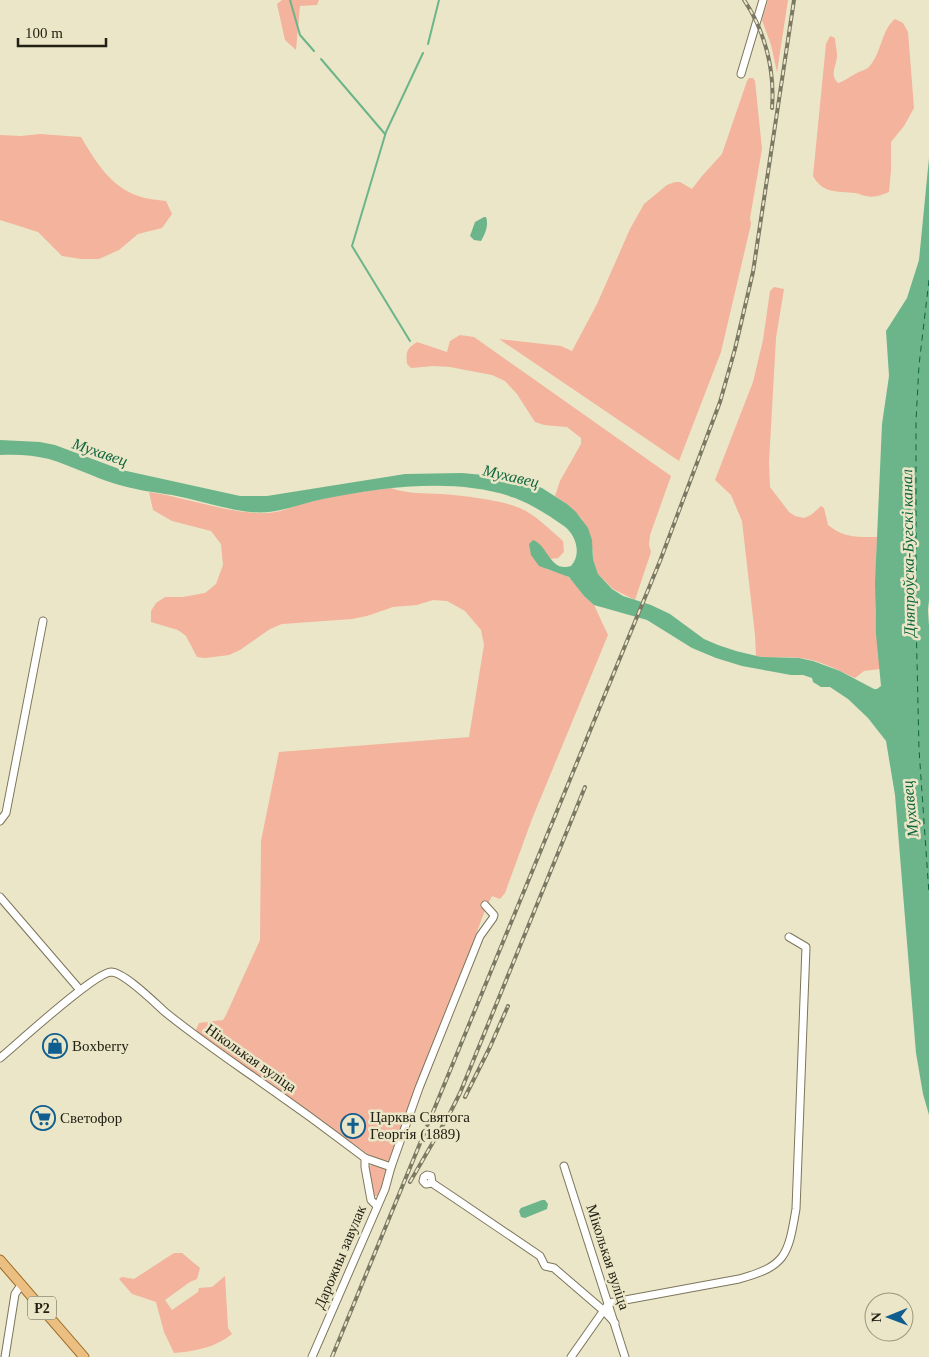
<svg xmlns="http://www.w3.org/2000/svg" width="929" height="1357" font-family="Georgia,serif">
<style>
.green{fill:#f3b39c}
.water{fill:#6cb58b}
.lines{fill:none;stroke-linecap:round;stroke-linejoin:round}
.stream{stroke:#6cb58b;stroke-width:2}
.ferry{stroke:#0d663e;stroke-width:1;stroke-dasharray:6 5;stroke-linecap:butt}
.minor-casing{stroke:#7c765b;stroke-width:9}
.major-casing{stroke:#9c6b26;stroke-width:11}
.minor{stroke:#fff;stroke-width:7}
.major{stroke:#ebbf82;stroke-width:9}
.rail-casing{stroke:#7b7864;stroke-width:4}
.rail{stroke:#ebe6c7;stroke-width:2;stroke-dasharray:5.5;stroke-linecap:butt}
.labels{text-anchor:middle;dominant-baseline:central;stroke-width:5;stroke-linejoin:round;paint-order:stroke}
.shield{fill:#ebe6c7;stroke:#5e5b4a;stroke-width:1}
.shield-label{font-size:14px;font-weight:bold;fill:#222014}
.poi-label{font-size:15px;fill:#222014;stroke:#ebe6c7;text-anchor:start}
.street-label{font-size:15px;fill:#222014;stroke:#ebe6c7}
.water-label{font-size:16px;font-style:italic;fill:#0d663e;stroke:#ebe6c7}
</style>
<rect width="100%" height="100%" fill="#ebe6c7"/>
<g class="green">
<path d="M282 0H319L317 5 300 6 296 50 285 40 277 4Z"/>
<path d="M768 0H788L777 72 771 45 762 20Z"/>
<path d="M895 19 903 23 908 32 914 108 904 126 891 142V170L889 192C881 195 875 198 866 196 862 196 859 193 855 193 837 191 823 194 813 176L826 44 830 36 835 38C835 43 837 50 837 55 837 66 829 74 838 83 845 81 849 77 855 74 860 71 866 70 869 67 882 53 881 30 895 19Z"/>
<path d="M749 78H753L755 81 762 149 750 218 751 224 721 352 679 461 499 339 561 346 572 351 597 304 630 229 644 204 667 185 675 182H680L692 189 702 176 722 154 747 81Z"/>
<path d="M40 134 81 137C95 161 111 187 138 196 147 199 157 200 166 201L172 214 162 228 138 234 119 250 99 259H81L62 256 38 232 0 220V135L21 136Z"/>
<path d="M774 287 784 289 776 338 769 462 770 487 789 512 795 516 804 518 811 515 821 506 824 508 828 525C844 538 857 537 877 537L875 611 880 669 864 671 855 678C838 670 819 660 800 658 785 656 771 659 756 656L755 635 742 521 731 495 715 480 753 382 763 340 770 291Z"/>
<path d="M460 335 474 337 671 476 650 535 649 545 651 552 635 600 613 589 598 574 593 559V551L582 519 567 504 555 496 560 481 581 444V438L567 427 544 425 535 422 517 394 505 381 492 375 450 367 434 366 411 368 407 364C406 352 406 349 417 342L447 352 450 341Z"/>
<path d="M391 488C407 494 424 493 441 494 459 495 500 500 517 507 534 513 549 529 563 541L564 552 558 558 550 559 546 554V569L564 574 572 580 584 596 594 605 608 635 532 819 505 893 500 899 492 896 486 908 388 1163 376 1160 195 1032 199 1023 223 1020 226 1015 260 940 261 841 279 752 469 737 484 645 481 630 465 611 447 601 433 600 417 605 393 607 367 616 352 619 282 624 270 629 240 650 229 655 205 658 197 657 186 636 178 630 151 622V611L156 603 165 597H183L205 593 216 584 223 565 221 544 211 531 172 521 153 510 149 492C185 497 233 515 268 513 283 512 295 505 309 502 336 495 364 491 391 488Z"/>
<path d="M375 1164 385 1167 388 1171 379 1196H373L367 1167Z"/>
<path d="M174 1253H182L200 1268 197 1279 190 1282 165 1300 172 1310 198 1292 199 1288 212 1287 225 1276 228 1328 232 1334C215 1348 195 1351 174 1353L164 1332 156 1302 132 1294 119 1279 122 1277 134 1279Z"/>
</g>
<g class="water">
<path d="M929 158V600L928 610 929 626V1115L923 1094 916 1053 895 795 886 741 868 718 848 699 830 687H821L813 682 812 678 803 675H791L742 666 716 658 692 648 647 620 594 605 584 596 569 577 539 566 531 555 529 544 533 540C548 545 550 573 571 566 582 554 576 535 564 526 548 515 533 505 515 498 457 477 383 487 323 499 298 504 276 515 250 512 223 509 198 500 172 495 153 492 135 490 116 484 93 477 72 466 49 459 34 455 16 454 0 455V440L40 442 55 445 122 470 240 496H267L405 474 462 473 515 478 542 488 567 504 576 512 588 528 592 540 593 559 598 574 612 589 623 596 651 605 670 614 704 639 718 645 736 651 761 657 799 658 813 661 840 671 874 689H877L881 686 876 634 875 583 882 424 889 376 886 331 907 298 919 260Z"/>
<path d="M484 217H486C489 225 485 234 481 241L474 240 470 236 475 222Z"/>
<path d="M542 1200H545L548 1204 547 1209 525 1218 521 1217 519 1211 521 1208Z"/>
</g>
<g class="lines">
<g class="stream">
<path d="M290 0 300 35 314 51"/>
<path d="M428 44 439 0"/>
<path d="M321 59 385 134"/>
<path d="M410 341 352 246 386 132 423 53"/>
</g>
<path class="ferry" d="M929 280 919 365 916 421V617L919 749 929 894"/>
<defs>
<g id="minor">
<path d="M741 74 763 0"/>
<path d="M0 821 6 813 43 621"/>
<path d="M0 897 80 990"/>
<path d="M0 1058C17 1044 94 973 111 972 124 972 155 1003 165 1012 191 1033 218 1052 245 1071 286 1099 326 1128 365 1158V1167L371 1200 377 1206"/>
<path d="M365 1158 391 1167 419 1088 480 936 493 918 494 915 485 905"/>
<path d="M564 1166 625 1357"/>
<path d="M432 1183 431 1176 427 1175 424 1177 423 1181 426 1184 432 1183 453 1197 540 1256 545 1266 554 1268 604 1311 615 1323"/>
<path d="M5 1357 15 1294 21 1285"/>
<path d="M312 1357 385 1189 391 1167"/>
<path d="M571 1357 609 1303 739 1279C786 1266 788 1256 796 1209L806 947 789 937"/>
</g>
<path id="major" d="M0 1260 84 1357"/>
</defs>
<use href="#minor" class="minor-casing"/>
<use href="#major" class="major-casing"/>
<use href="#minor" class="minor"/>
<use href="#major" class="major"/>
<defs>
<g id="rail">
<path d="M744 0C765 31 775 70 772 108"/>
<path d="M465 1097 490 1047 508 1006"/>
<path d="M410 1182 451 1111 460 1093 585 787"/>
<path d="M332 1357 660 561 720 402 735 349 753 272 794 0"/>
</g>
</defs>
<use href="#rail" class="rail-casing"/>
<use href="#rail" class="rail"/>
</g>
<defs>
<symbol id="shop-ring" viewBox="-11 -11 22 22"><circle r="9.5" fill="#ebe6c7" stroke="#105d90" stroke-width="1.5"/><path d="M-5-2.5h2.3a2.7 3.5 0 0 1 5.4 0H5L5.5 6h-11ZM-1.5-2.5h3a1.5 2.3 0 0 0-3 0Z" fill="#105d90"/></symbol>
<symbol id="supermarket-ring" viewBox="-11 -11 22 22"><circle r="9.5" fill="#ebe6c7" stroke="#105d90" stroke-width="1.5"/><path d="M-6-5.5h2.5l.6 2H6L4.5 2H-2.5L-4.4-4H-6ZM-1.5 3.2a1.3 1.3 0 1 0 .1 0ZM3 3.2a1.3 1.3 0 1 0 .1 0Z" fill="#105d90"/></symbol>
<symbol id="church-ring" viewBox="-11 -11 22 22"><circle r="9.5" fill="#ebe6c7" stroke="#105d90" stroke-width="1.5"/><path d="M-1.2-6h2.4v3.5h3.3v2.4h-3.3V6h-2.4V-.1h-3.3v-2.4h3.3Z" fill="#105d90"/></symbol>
</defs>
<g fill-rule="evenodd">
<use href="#shop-ring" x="41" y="1032" width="28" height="28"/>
<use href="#supermarket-ring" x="29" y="1104" width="28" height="28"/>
<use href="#church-ring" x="339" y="1112" width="28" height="28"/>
</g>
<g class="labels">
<rect class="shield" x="28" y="1296.5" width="28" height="23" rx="4"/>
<g class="shield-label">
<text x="42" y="1308">Р2</text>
</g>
<g class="poi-label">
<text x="72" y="1046">Boxberry</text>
<text x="370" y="1117">Царква Святога<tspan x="370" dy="17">Георгія (1889)</tspan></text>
<text x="60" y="1118">Светофор</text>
</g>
<g class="street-label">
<text transform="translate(251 1058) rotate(35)">Ніколькая вуліца</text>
<text transform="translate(340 1257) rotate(-67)">Дарожны завулак</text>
<text transform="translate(608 1257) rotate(72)">Міколькая вуліца</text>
</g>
<g class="water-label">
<text transform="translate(100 452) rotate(19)">Мухавец</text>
<text transform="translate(511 476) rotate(13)">Мухавец</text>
<text transform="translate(908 553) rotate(-91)">Дняпроўска-Бугскі канал</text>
<text transform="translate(910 809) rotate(-96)">Мухавец</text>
</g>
</g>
<g transform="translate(889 1317) rotate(269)"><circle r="24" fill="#ebe6c7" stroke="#9b977f"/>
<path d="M0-4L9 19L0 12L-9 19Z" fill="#105d90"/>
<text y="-8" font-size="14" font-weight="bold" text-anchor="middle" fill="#222014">N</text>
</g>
<path d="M18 38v8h88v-8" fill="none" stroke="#222014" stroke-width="2.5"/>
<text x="25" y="38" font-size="15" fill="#222014" stroke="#ebe6c7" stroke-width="4" paint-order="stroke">100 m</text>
</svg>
